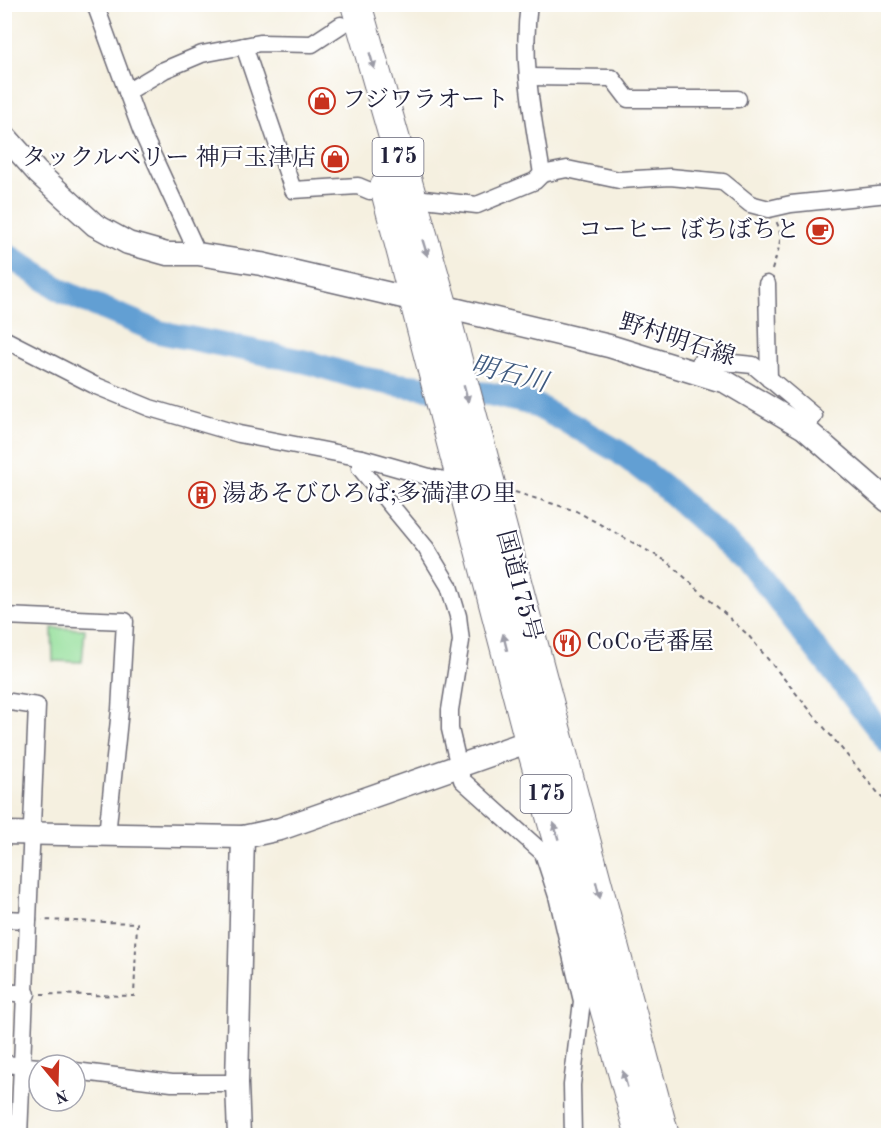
<svg xmlns="http://www.w3.org/2000/svg" width="893" height="1140" font-family="'Old Standard TT','Noto Serif JP',serif">
<style>
.green{fill:#95df9b;stroke:#5c806b;stroke-width:1.5}
.lines{fill:none;stroke-linecap:round;stroke-linejoin:round}
.river{stroke:#629fd3;stroke-width:24}
.street-casing{stroke:#6c6a75;stroke-width:19}
.secondary-casing{stroke:#6c6a75;stroke-width:25}
.highway-casing{stroke:#6c6a75;stroke-width:32}
.path{stroke:#6c6a75;stroke-width:2;stroke-dasharray:4.5 4.5;stroke-linecap:butt}
.street{stroke:#fff;stroke-width:16}
.secondary{stroke:#fff;stroke-width:22}
.highway{stroke:#fff;stroke-width:30}
.oneway{fill:#9c9ca7}
.labels{text-anchor:middle;dominant-baseline:central;stroke-width:4.5;stroke-linejoin:round;paint-order:stroke}
.shield{fill:#fff;stroke:#646476;stroke-width:1.5}
.shield-label{font-size:22px;font-weight:bold;fill:#22223b}
.poi-label{font-size:24px;fill:#22223b;stroke:#fff;text-anchor:start}
.street-label{font-size:24px;fill:#22223b;stroke:#fff}
.water-label{font-size:26px;font-style:italic;fill:#3f5a7f;stroke:#fff}
</style>
<rect width="100%" height="100%" fill="#fff"/>
<filter id="ink" filterUnits="userSpaceOnUse"><feTurbulence type="fractalNoise" baseFrequency=".0167" numOctaves="2"/><feDisplacementMap in="SourceGraphic" scale="12" xChannelSelector="R" yChannelSelector="G"/><feConvolveMatrix kernelMatrix="1 2 1 2 8 2 1 2 1" color-interpolation-filters="sRGB"/></filter>
<filter id="wash" filterUnits="userSpaceOnUse"><feTurbulence type="fractalNoise" baseFrequency=".008" numOctaves="4" result="noise"/><feDisplacementMap in="SourceGraphic" scale="24" xChannelSelector="R" yChannelSelector="G"/><feGaussianBlur stdDeviation="1.35" result="paint"/><feColorMatrix in="noise" values="0 0 0 0 0 0 0 0 0 0 0 0 0 0 0 0 0 1.4 0 .05"/><feComposite in="paint" operator="in"/></filter>
<g filter="url(#wash)">
<rect width="100%" height="100%" fill="#f5f0e0"/>
<path class="green" d="M52 628 85 629 82 662 53 661Z"/>
<g class="lines">
<path class="river" d="M4 253 64 292 159 332 307 362 357 377 398 385 490 394 533 404 576 427 619 452 662 485 752 566 888 742"/>
</g>
</g>
<g filter="url(#ink)">
<g class="lines">
<defs>
<g id="street">
<path d="M95 4 141 130 198 254"/>
<path d="M529 4C521 62 533 117 542 174"/>
<path d="M244 46 293 190 358 186 370 191"/>
<path d="M528 77 612 78 628 99H738"/>
<path d="M127 92 164 70 202 54 260 43 312 44 341 25"/>
<path d="M424 199 477 205 535 181 542 174 567 169 619 180 670 177 723 182 750 204 769 209 791 204 888 194"/>
<path d="M767 284 769 379"/>
<path d="M4 339 94 385 150 408 239 434 362 458 429 477 468 484"/>
<path d="M694 372 702 360 753 365 814 416 804 428"/>
<path d="M362 458 360 468 426 548 449 586 458 616 461 641 450 710V729L462 780 543 853 557 896 582 1001 572 1085 573 1136"/>
<path d="M4 616 125 621 120 710 107 835"/>
<path d="M4 701 37 706 19 1136"/>
<path d="M4 919 28 920"/>
<path d="M4 992 27 994"/>
<path d="M4 1064 39 1067"/>
<path d="M75 1071 172 1083H237"/>
</g>
<g id="secondary">
<path d="M4 135 38 173 95 225 128 243 167 254H198L261 264 416 300 609 346 726 382 804 428 888 501"/>
<path d="M4 833 243 837 280 829 544 736"/>
<path d="M239 1136 237 1083 243 837"/>
</g>
<g id="highway">
<path d="M356 4 443 308 664 1136"/>
<path d="M385 187 530 741 641 1136"/>
</g>
</defs>
<use href="#street" class="street-casing"/>
<use href="#secondary" class="secondary-casing"/>
<use href="#highway" class="highway-casing"/>
<g class="path">
<path d="M772 270C777 253 785 238 776 221"/>
<path d="M515 492 576 511 668 562 748 635 888 805"/>
<path d="M41 994 134 996 137 923 42 920"/>
</g>
<use href="#street" class="street"/>
<use href="#secondary" class="secondary"/>
<use href="#highway" class="highway"/>
</g>
<defs><path id="oneway-solid" d="M-6-.8H1V-3.2L6.5 0L1 3.2V.8H-6Z" transform="scale(1.5)"/></defs>
<g class="oneway">
<use href="#oneway-solid" transform="translate(372 61) rotate(74)"/>
<use href="#oneway-solid" transform="translate(425 248) rotate(73)"/>
<use href="#oneway-solid" transform="translate(466 394) rotate(75)"/>
<use href="#oneway-solid" transform="translate(505 642) rotate(-104)"/>
<use href="#oneway-solid" transform="translate(556 831) rotate(-106)"/>
<use href="#oneway-solid" transform="translate(598 890) rotate(76)"/>
<use href="#oneway-solid" transform="translate(625 1079) rotate(-106)"/>
</g>
</g>
<defs>
<symbol id="shop-ring" viewBox="-11 -11 22 22"><circle r="9.5" fill="#fff" stroke="#c8321e" stroke-width="1.5"/><path d="M-5-2.5h2.3a2.7 3.5 0 0 1 5.4 0H5L5.5 6h-11ZM-1.5-2.5h3a1.5 2.3 0 0 0-3 0Z" fill="#c8321e"/></symbol>
<symbol id="cafe-ring" viewBox="-11 -11 22 22"><circle r="9.5" fill="#fff" stroke="#c8321e" stroke-width="1.5"/><path d="M-5.5-4.5H6V0H3Q3 3.5 0 3.5H-2.5Q-5.5 3.5-5.5 0ZM3-3.2v2h1.7v-2ZM-6 4.5H4V6H-6Z" fill="#c8321e"/></symbol>
<symbol id="building-ring" viewBox="-11 -11 22 22"><circle r="9.5" fill="#fff" stroke="#c8321e" stroke-width="1.5"/><path d="M-4-6H4V6H1V3H-1V6H-4ZM-2.5-4.3h1.7v1.8h-1.7ZM.8-4.3h1.7v1.8H.8ZM-2.5-1h1.7V.8h-1.7ZM.8-1h1.7V.8H.8Z" fill="#c8321e"/></symbol>
<symbol id="restaurant-ring" viewBox="-11 -11 22 22"><circle r="9.5" fill="#fff" stroke="#c8321e" stroke-width="1.5"/><path d="M-5-6h1v4h1v-4h1v4h1v-4h1v5L-1.5 .5V6h-2V.5L-5-1ZM5-6V6H3V1.5H1.5Q1.5-4 5-6Z" fill="#c8321e"/></symbol>
</defs>
<g fill-rule="evenodd">
<use href="#shop-ring" x="307" y="86" width="30" height="30"/>
<use href="#shop-ring" x="320" y="144" width="30" height="30"/>
<use href="#cafe-ring" x="805" y="216" width="30" height="30"/>
<use href="#building-ring" x="187" y="480" width="30" height="30"/>
<use href="#restaurant-ring" x="552" y="628" width="30" height="30"/>
</g>
<g class="labels">
<g class="shield">
<rect x="372.5" y="138" width="51" height="38" rx="4.5"/>
<rect x="520.5" y="775" width="51" height="38" rx="4.5"/>
</g>
<g class="shield-label">
<text x="398" y="157">175</text>
<text x="546" y="794">175</text>
</g>
<g class="poi-label">
<text x="342" y="101">フジワラオート</text>
<text x="316" y="159" text-anchor="end">タックルベリー 神戸玉津店</text>
<text x="800" y="231" text-anchor="end">コーヒー ぼちぼちと</text>
<text x="222" y="495">湯あそびひろば;多満津の里</text>
<text x="586" y="643">CoCo壱番屋</text>
</g>
<g class="street-label">
<text transform="translate(677 341) rotate(18)">野村明石線</text>
<text transform="translate(518 586) rotate(75)">国道175号</text>
</g>
<g class="water-label">
<text transform="translate(509 375) rotate(14)">明石川</text>
</g>
</g>
<rect width="893" height="1140" fill="none" stroke="#fff" stroke-width="24"/>
<g transform="translate(57 1083) rotate(161)"><circle r="28" fill="#ffffff" stroke="#a7a7b1" stroke-width="1.5"/>
<path d="M0-4.5L10 22L0 15L-10 22Z" fill="#c8321e"/>
<text y="-9" font-size="16" font-weight="bold" text-anchor="middle" fill="#22223b">N</text>
</g>
</svg>
